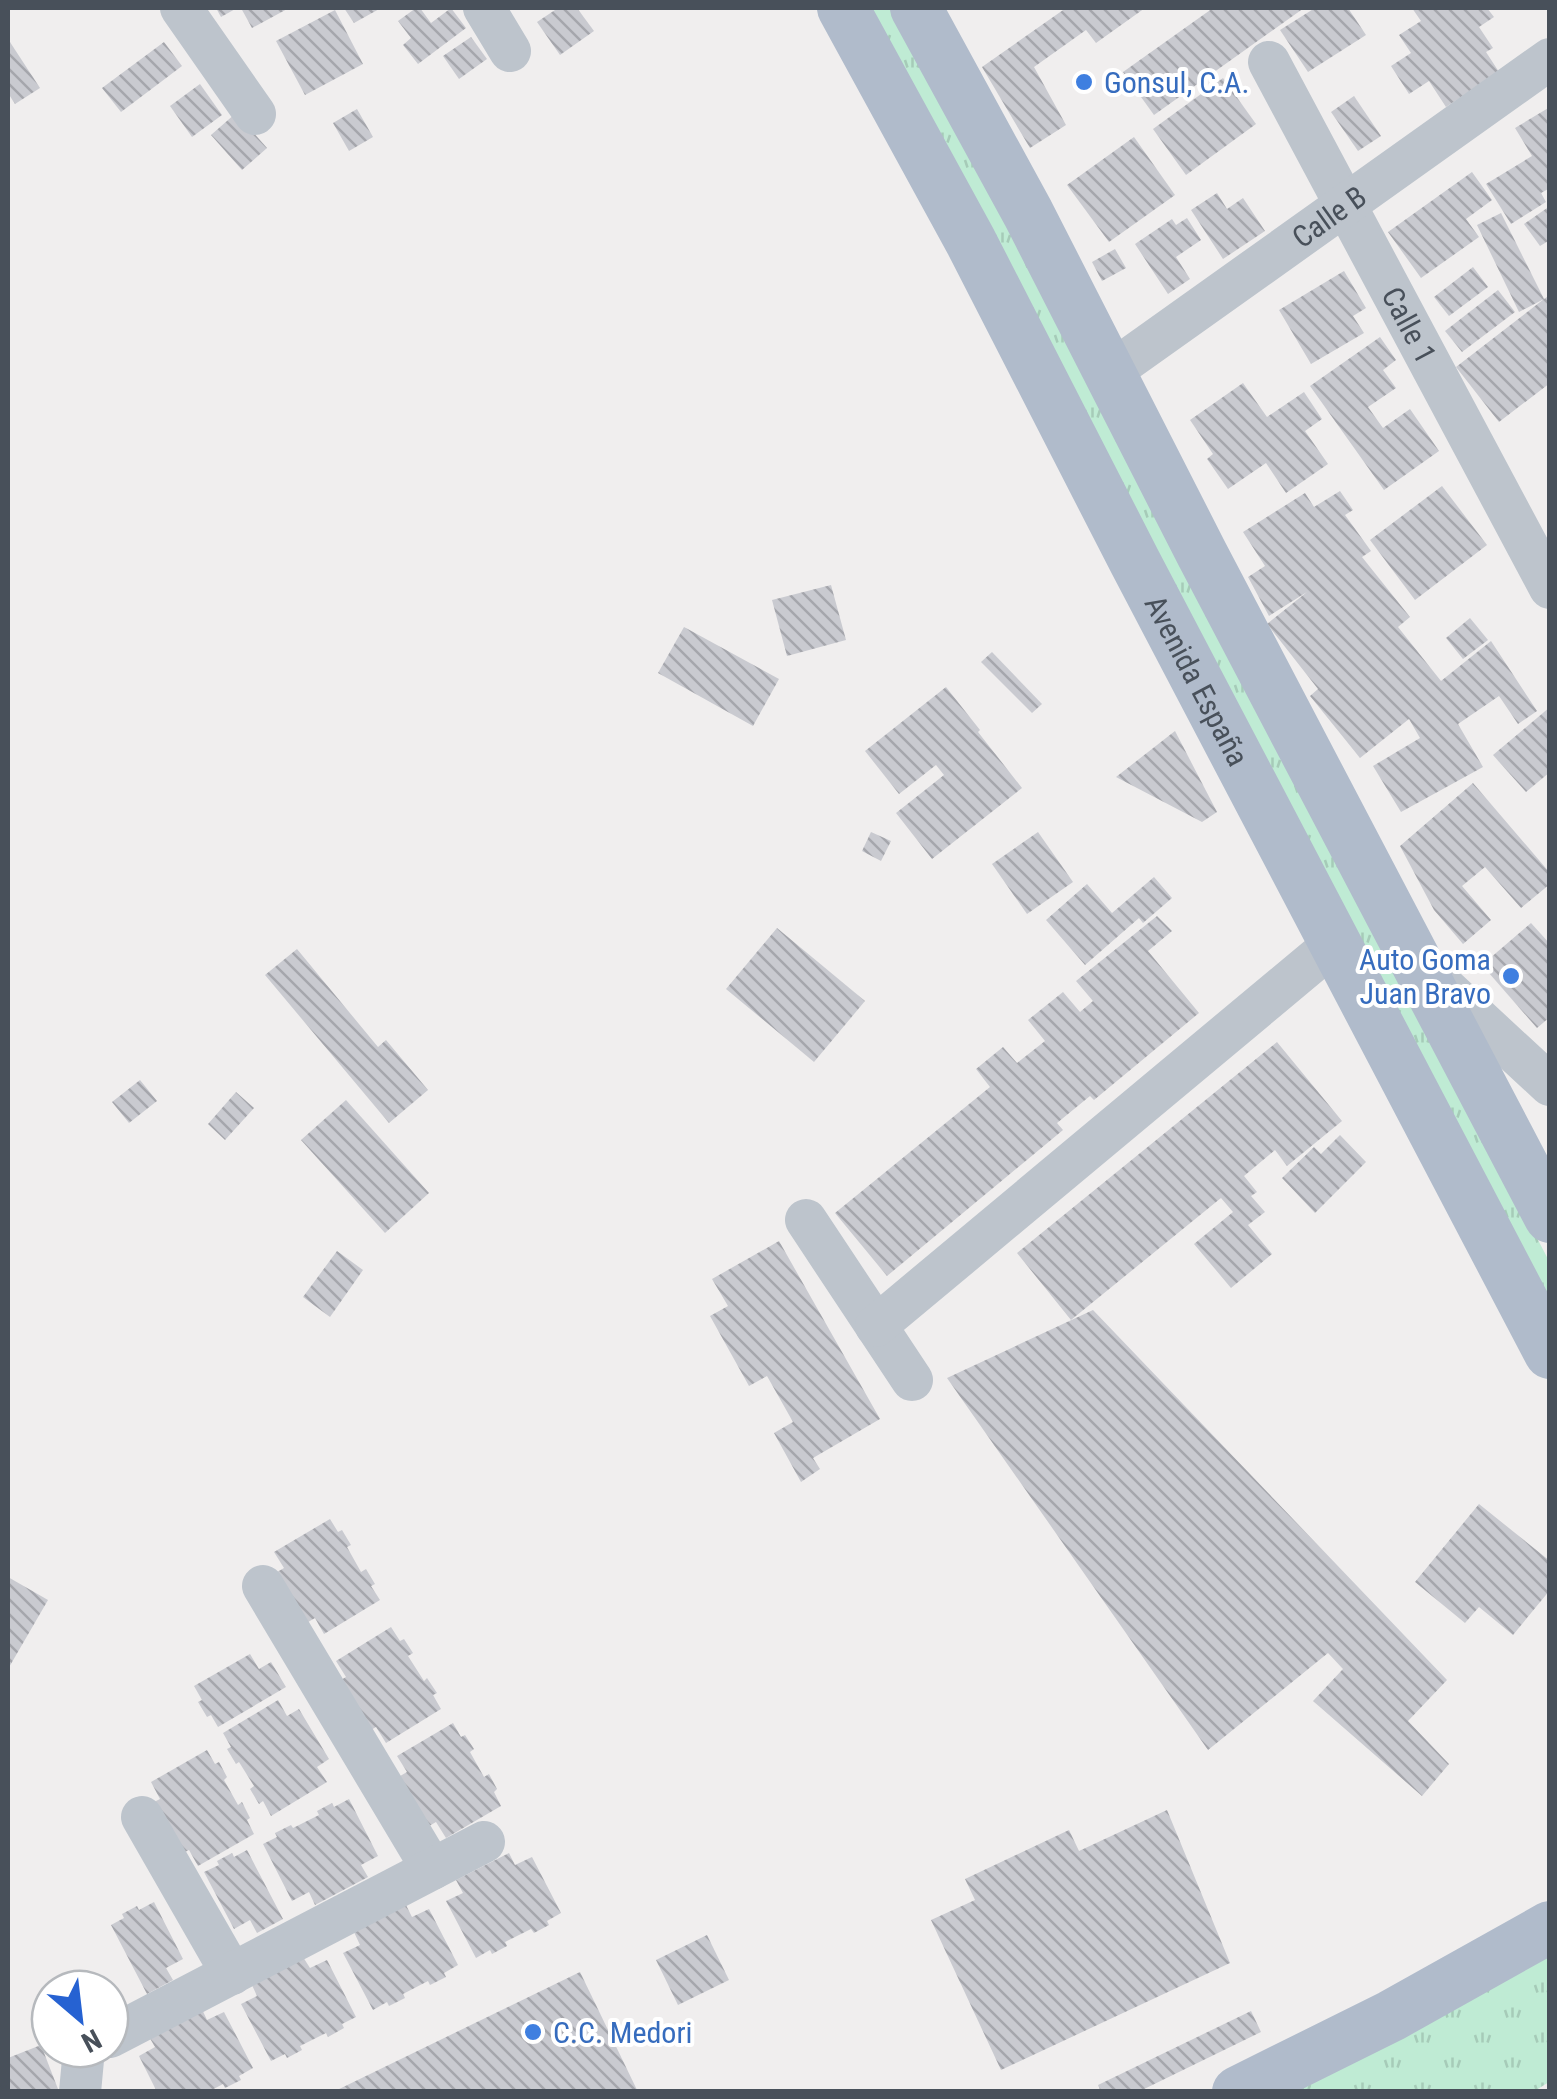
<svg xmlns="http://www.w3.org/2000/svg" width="1557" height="2099" font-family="'Roboto Condensed',sans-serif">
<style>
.grass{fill:url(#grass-tufts)}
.building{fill:url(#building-back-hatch)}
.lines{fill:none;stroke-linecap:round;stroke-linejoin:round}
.minor{stroke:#bdc4cc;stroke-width:42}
.major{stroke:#b0bbcb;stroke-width:52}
.shop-dot{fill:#3f7fe0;stroke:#fff;stroke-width:4}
.labels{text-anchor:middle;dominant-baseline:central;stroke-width:8;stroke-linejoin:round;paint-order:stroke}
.shop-label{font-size:30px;fill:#366cbe;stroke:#fff;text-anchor:start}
.street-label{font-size:30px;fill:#48505a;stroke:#fff}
</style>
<defs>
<pattern id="grass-tufts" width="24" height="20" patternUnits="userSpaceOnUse" patternTransform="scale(2.5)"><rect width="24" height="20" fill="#bfebd4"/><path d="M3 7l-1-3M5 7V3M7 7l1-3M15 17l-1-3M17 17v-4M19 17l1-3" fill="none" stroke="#a6cbb8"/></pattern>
<pattern id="building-back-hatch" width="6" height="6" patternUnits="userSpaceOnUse" patternTransform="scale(2.5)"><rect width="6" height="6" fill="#c9cad0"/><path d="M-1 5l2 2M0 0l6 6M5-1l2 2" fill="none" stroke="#a5a6ac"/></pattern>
</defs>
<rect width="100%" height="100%" fill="#f0eeee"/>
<g class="grass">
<path d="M866 8H893L1549 1261V1310Z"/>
<path d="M1549 1948V2082L1533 2092H1286Z"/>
</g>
<g class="building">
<path d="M216 8H237L221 17Z"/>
<path d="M241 8H289L252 28Z"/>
<path d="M344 8H381L354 23Z"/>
<path d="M416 8H420L431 23 451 8 466 28 418 64 403 45 411 38 398 21Z"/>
<path d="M558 8H577L594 31 560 55 537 22Z"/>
<path d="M1066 8H1145L1096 43 1086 30 1034 67 1066 125 1030 148 982 67Z"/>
<path d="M1213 8H1304L1154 115 1123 72Z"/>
<path d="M1315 8H1348L1366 35 1308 72 1280 30Z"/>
<path d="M1412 8H1487L1494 17 1479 27 1493 48 1486 52 1499 72 1446 107 1429 81 1409 94 1391 66 1411 53 1399 35 1421 21Z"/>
<path d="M335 10 363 64 305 95 276 41Z"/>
<path d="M471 37 487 59 459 79 443 56Z"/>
<path d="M8 39 40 88 15 104 8 93Z"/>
<path d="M164 42 182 66 121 112 102 88Z"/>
<path d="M1223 78 1256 124 1186 175 1153 129Z"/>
<path d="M200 84 222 115 192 137 170 106Z"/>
<path d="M1354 96 1381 136 1358 151 1331 112Z"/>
<path d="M1550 107V188L1541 193 1546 202 1511 224 1486 184 1532 156 1515 128Z"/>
<path d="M357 109 373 137 349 151 333 123Z"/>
<path d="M236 113 267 148 242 170 211 135Z"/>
<path d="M1134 137 1175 195 1109 242 1067 185Z"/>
<path d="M1472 172 1492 200 1466 219 1479 237 1421 278 1388 232Z"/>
<path d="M1217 193 1227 209 1243 198 1265 231 1223 259 1191 210Z"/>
<path d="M1550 206V240L1540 246 1524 224Z"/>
<path d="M1501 213 1544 299 1550 295V383L1499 422 1456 367 1544 299 1519 312 1477 225Z"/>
<path d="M1187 218 1201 240 1176 257 1190 279 1168 294 1135 244 1172 219 1176 225Z"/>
<path d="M1115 249 1126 268 1102 281 1092 262Z"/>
<path d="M1473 267 1488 287 1449 316 1434 297Z"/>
<path d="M1344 271 1366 308 1353 316 1364 333 1311 364 1279 310Z"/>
<path d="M1498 290 1515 312 1462 352 1445 331Z"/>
<path d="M1380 337 1396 360 1383 370 1396 388 1368 407 1383 428 1410 409 1439 451 1384 490 1310 386Z"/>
<path d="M1243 383 1267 417 1304 392 1322 419 1305 431 1328 464 1286 493 1266 463 1228 489 1207 459 1213 454 1190 420Z"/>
<path d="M1442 486 1487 545 1415 600 1370 540Z"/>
<path d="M1340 491 1353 510 1345 515 1371 551 1362 557 1410 617 1398 627 1441 681 1491 641 1537 711 1518 724 1499 696 1458 724 1483 767 1401 812 1373 766 1420 738 1409 719 1360 758 1310 696 1318 689 1267 624 1307 592 1269 616 1248 577 1265 566 1243 532 1305 493 1314 507Z"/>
<path d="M831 585 846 640 787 656 772 600Z"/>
<path d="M1470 618 1488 640 1463 659 1446 638Z"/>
<path d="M684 627 779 679 753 726 658 673Z"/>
<path d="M992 652 1042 704 1032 713 981 662Z"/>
<path d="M946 687 980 730 978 732 1022 788 932 859 896 813 944 775 936 765 899 794 865 751Z"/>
<path d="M1550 707V772L1526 792 1493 755Z"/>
<path d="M1175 731 1217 812 1202 822 1116 777Z"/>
<path d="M1473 783 1550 873V884L1521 908 1485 867 1462 886 1491 920 1463 944 1434 910 1400 846Z"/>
<path d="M871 832 891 841 881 861 862 851Z"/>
<path d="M1038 832 1073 882 1027 914 992 864Z"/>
<path d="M1154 877 1172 898 1143 923 1139 918 1085 965 1046 920 1087 884 1112 913Z"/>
<path d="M1157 916 1172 931 1148 951 1199 1013 1094 1100 1090 1096 1057 1123 1063 1130 887 1276 835 1213 990 1087 976 1069 1003 1047 1017 1063 1045 1041 1028 1020 1063 992 1080 1012 1093 1001 1076 981Z"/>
<path d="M1531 923 1550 944V1017L1537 1028 1482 965Z"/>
<path d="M777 928 865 1001 814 1062 726 989Z"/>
<path d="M297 949 378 1047 386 1040 428 1090 389 1123 265 975Z"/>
<path d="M1277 1042 1342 1121 1287 1166 1275 1150 1244 1176 1257 1192 1251 1196 1265 1212 1248 1225 1272 1254 1231 1288 1194 1244 1233 1212 1221 1198 1071 1320 1017 1253Z"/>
<path d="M140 1080 157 1101 129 1123 112 1102Z"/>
<path d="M236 1092 254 1108 225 1140 208 1124Z"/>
<path d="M346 1100 429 1193 385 1233 301 1140Z"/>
<path d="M1340 1135 1366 1162 1315 1213 1282 1178 1314 1147 1321 1154Z"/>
<path d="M779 1241 880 1419 813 1458 820 1469 801 1482 774 1433 793 1422 767 1376 749 1386 710 1316 728 1306 712 1279Z"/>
<path d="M337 1251 363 1270 330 1317 303 1297Z"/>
<path d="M1093 1310 1447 1680 1408 1721 1449 1764 1422 1796 1313 1701 1343 1669 1328 1653 1208 1750 947 1378Z"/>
<path d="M1479 1504 1550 1561V1590L1513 1635 1479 1607 1465 1623 1415 1582Z"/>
<path d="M330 1519 338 1532 342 1530 351 1545 347 1547 361 1572 366 1569 375 1584 371 1586 380 1600 324 1634 315 1618 303 1625 272 1575 284 1568 274 1552Z"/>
<path d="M8 1577 48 1600 8 1669Z"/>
<path d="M391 1627 400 1641 404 1639 413 1653 408 1656 424 1681 427 1678 437 1693 433 1695 441 1709 386 1743 376 1727 364 1734 334 1684 346 1677 336 1661Z"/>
<path d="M250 1654 259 1669 271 1662 286 1687 218 1727 211 1715 207 1717 198 1702 202 1700 194 1686Z"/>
<path d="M278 1700 287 1716 299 1709 329 1759 317 1767 327 1782 271 1816 263 1801 259 1804 250 1789 254 1786 239 1762 236 1764 227 1749 231 1747 223 1733Z"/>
<path d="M453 1723 461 1737 465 1735 474 1749 470 1752 484 1777 489 1774 497 1789 494 1792 501 1806 446 1838 436 1822 424 1829 395 1779 407 1772 397 1756Z"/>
<path d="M207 1750 215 1764 219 1762 227 1777 224 1780 238 1805 242 1802 250 1818 247 1820 254 1834 198 1866 189 1850 177 1856 148 1805 160 1799 151 1782Z"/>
<path d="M349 1799 378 1856 361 1865 368 1877 315 1905 309 1892 292 1901 263 1844 277 1837 275 1833 291 1825 293 1828 319 1815 317 1811 332 1803 334 1807Z"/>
<path d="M1167 1810 1230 1963 1001 2070 931 1920 975 1900 965 1879 1069 1830 1079 1851Z"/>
<path d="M247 1850 283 1919 257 1933 250 1920 234 1929 204 1872 219 1865 217 1861 232 1853 234 1857Z"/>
<path d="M509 1853 515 1865 532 1857 561 1913 547 1921 549 1925 534 1933 531 1929 505 1942 507 1946 492 1954 490 1950 476 1958 446 1901 463 1893 456 1880Z"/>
<path d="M154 1902 183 1959 166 1968 173 1980 147 1994 111 1925 124 1918 122 1914 137 1906 139 1910Z"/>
<path d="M406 1905 412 1917 429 1909 458 1965 444 1973 446 1977 430 1985 428 1981 403 1994 405 1998 389 2006 387 2002 373 2010 343 1953 360 1945 354 1932Z"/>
<path d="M707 1935 729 1980 678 2005 656 1960Z"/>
<path d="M303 1957 310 1968 327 1960 356 2017 342 2024 344 2028 328 2037 326 2033 300 2046 302 2050 287 2058 285 2054 271 2061 241 2004 257 1996 251 1983Z"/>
<path d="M580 1972 638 2092H333Z"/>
<path d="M201 2007 207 2020 224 2012 253 2068 239 2076 241 2080 225 2088 223 2084 208 2092H157L139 2056 155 2047 148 2035Z"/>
<path d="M1251 2011 1261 2032 1138 2092H1101L1098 2085Z"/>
<path d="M41 2045 58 2089 52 2092H9L8 2058Z"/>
</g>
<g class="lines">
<g class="minor">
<path d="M181 8 255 114"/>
<path d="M484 8 510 51"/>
<path id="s1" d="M1269 62 1550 588"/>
<path id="s2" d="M1109 373 1550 59"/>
<path d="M1429 973 1550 1085"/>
<path d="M806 1220 912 1380"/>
<path d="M876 1326 1335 943"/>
<path d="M263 1586 432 1869"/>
<path d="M142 1817 232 1974"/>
<path d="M110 2037 484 1842"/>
<path d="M80 2092 84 2049"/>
</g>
<g class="major">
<path id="s3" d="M843 8 971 242 1135 562 1550 1353"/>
<path d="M916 8 1028 213 1202 554 1550 1217"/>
<path d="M1238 2092 1391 2016 1550 1927"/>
</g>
</g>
<g class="shop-dot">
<circle cx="1084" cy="82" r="10"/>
<circle cx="1511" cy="976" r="10"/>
<circle cx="533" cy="2032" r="10"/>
</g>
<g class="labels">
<g class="shop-label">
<text x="1104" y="82">Gonsul, C.A.</text>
<text x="1491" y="959" text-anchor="end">Auto Goma<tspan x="1491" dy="34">Juan Bravo</tspan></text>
<text x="553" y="2032">C.C. Medori</text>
</g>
<g class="street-label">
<text stroke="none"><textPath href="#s2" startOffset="270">Calle B</textPath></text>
<text stroke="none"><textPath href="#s1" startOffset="298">Calle 1</textPath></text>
<text stroke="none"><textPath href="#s3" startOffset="760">Avenida España</textPath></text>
</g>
</g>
<rect width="1557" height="2099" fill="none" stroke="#48505a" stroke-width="20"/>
<g transform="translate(80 2019) rotate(152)"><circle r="48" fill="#ffffff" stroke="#b6b9bd" stroke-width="2.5"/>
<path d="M0-8L18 38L0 25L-18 38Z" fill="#2662d2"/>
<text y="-15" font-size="28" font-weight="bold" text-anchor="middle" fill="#48505a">N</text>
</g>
</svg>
